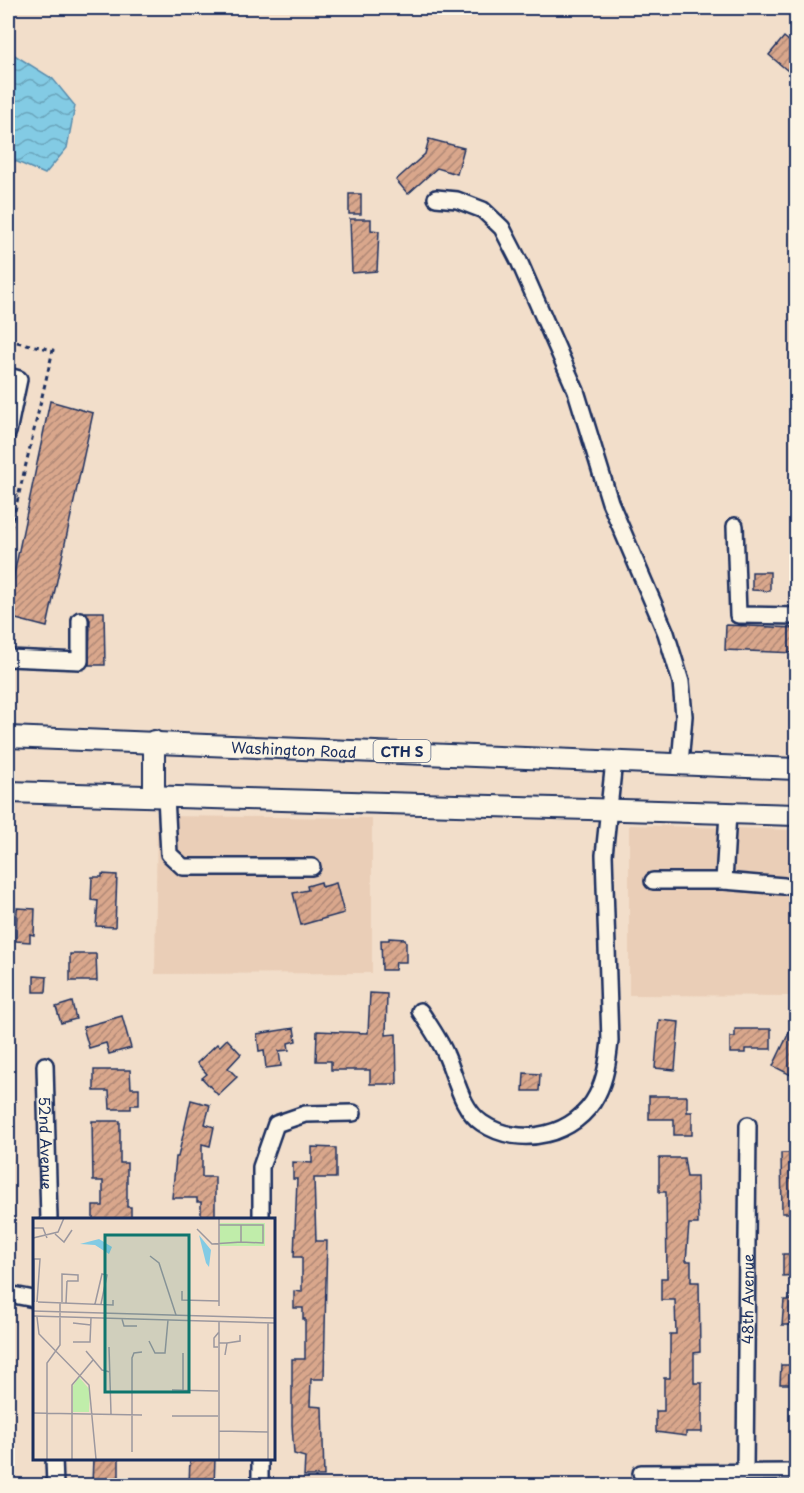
<svg xmlns="http://www.w3.org/2000/svg" width="804" height="1493" font-family="'Playpen Sans',sans-serif">
<style>
.built{fill:#eaceb7}
.water{fill:url(#water-waves);stroke:#598dae;stroke-width:1.5}
.building{fill:url(#building-hatch);stroke:#1b2f5e;stroke-width:1.5}
.lines{fill:none;stroke-linecap:round;stroke-linejoin:round}
.minor-casing{stroke:#1b2f5e;stroke-width:20}
.major-casing{stroke:#1b2f5e;stroke-width:24}
.path{stroke:#1b2f5e;stroke-width:3;stroke-dasharray:4.5 4.5;stroke-linecap:butt}
.minor{stroke:#fcf5e5;stroke-width:15}
.major{stroke:#fcf5e5;stroke-width:20}
.labels{text-anchor:middle;dominant-baseline:central;stroke-width:5;stroke-linejoin:round;paint-order:stroke}
.shield{fill:#fcf5e5;stroke:#5e6a86;stroke-width:1.5}
.shield-label{font-size:14px;font-weight:bold;fill:#1b2f5e}
.street-label{font-size:15px;fill:#1b2f5e;stroke:#fcf5e5}
.inset-road{fill:none;stroke:#9c989f;stroke-width:1.5}
.view{fill:#0f766e;fill-opacity:0.15;stroke:#0f766e;stroke-width:3}
.inset-edge{fill:none;stroke:#1b2f5e;stroke-width:3}
</style>
<defs>
<pattern id="water-waves" width="16" height="10" patternUnits="userSpaceOnUse" patternTransform="scale(1.5)"><rect width="16" height="10" fill="#83cbe4"/><path d="M0 5q4-4 8 0t8 0" fill="none" stroke="#6aa5bc"/></pattern>
<pattern id="building-hatch" width="6" height="6" patternUnits="userSpaceOnUse" patternTransform="scale(1.5)"><rect width="6" height="6" fill="#d9a78c"/><path d="M-1 1l2-2M0 6l6-6M5 7l2-2" fill="none" stroke="#af8876"/></pattern>
</defs>
<rect width="100%" height="100%" fill="#f2deca"/>
<filter id="ink" filterUnits="userSpaceOnUse"><feTurbulence type="fractalNoise" baseFrequency=".0167" numOctaves="2"/><feDisplacementMap in="SourceGraphic" scale="12" xChannelSelector="R" yChannelSelector="G"/><feConvolveMatrix kernelMatrix="1 2 1 2 8 2 1 2 1" color-interpolation-filters="sRGB"/></filter>
<g filter="url(#ink)">
<g class="built">
<path d="M157 816 372 818V973L155 974Z"/>
<path d="M629 825 796 830V996L629 995Z"/>
</g>
<path class="water" d="M8 51 53 79 75 106 67 148 45 174 8 158Z"/>
<g class="building">
<path d="M784 37 796 47V61L788 71 769 55Z"/>
<path d="M429 139 464 148 457 174 437 168 408 194 396 180 425 154Z"/>
<rect x="349" y="194" width="12" height="20"/>
<path d="M350 219H371V230L379 231 377 271 352 273Z"/>
<path d="M50 401 93 413 47 627 8 617V603Z"/>
<path d="M752 572H770V591L752 590Z"/>
<path d="M86 612H104L105 665H89L90 620Z"/>
<path d="M726 625 796 628V653L725 650Z"/>
<path d="M102 874 117 875 115 927 96 926 98 901 91 900 92 877H102Z"/>
<path d="M321 882 322 887 336 883 344 913 301 925 293 893 308 890 307 886Z"/>
<path d="M17 908 35 909 34 935 30 934V942L16 941Z"/>
<path d="M389 938 405 939 406 942V962H396L395 970H382L381 940H389Z"/>
<path d="M70 954H96L97 981H70Z"/>
<path d="M34 976 47 977 46 992H34Z"/>
<path d="M370 993 387 994 386 1035 396 1034 397 1084H370V1070H331V1061H316L317 1031 368 1033Z"/>
<path d="M72 1002 76 1019 61 1023 56 1007Z"/>
<path d="M122 1016 131 1048 109 1054 106 1043 89 1048 83 1027Z"/>
<path d="M796 1018V1064L791 1075 773 1066Z"/>
<path d="M659 1020 679 1022 675 1070 655 1068Z"/>
<path d="M294 1028 296 1041 288 1043 289 1050 279 1051 281 1066 266 1068 264 1050 259 1051 257 1034Z"/>
<path d="M735 1029H771V1049H745V1053H730V1037H735Z"/>
<path d="M227 1039 241 1054 228 1068 237 1077 218 1095 202 1078 207 1074 197 1063 217 1044 220 1046Z"/>
<path d="M94 1070H130L131 1088H139V1105H131V1109H110L109 1091H94Z"/>
<path d="M524 1073 540 1074 539 1091H523Z"/>
<path d="M649 1096H687V1112H692V1135H674V1119H649Z"/>
<path d="M191 1100 210 1105 205 1124 214 1127 210 1146 202 1144V1177H215V1220H201V1202H197V1198H172L176 1157H178Z"/>
<path d="M92 1121H120V1163H127V1207H131V1220H93V1206H103V1181H93Z"/>
<path d="M312 1147 336 1148V1178H314L316 1241H327L326 1280 324 1379H311L310 1406 322 1407 324 1476H304L305 1457 294 1454 292 1425V1359H305V1319H303V1308H294V1291L302 1292V1257H294L297 1179H293V1162L312 1163Z"/>
<path d="M781 1153H796V1213H782Z"/>
<path d="M659 1158H684L687 1177H697L698 1224H689L686 1261H691V1282H699L700 1352 694 1353V1383H702V1432H686V1436L656 1432V1411H664V1378H670V1334H676L675 1300H661V1278H667L666 1192H659Z"/>
<path d="M783 1254H796V1275L783 1276Z"/>
<path d="M784 1300H796V1325H782Z"/>
<path d="M781 1365H796V1384H780Z"/>
<path d="M93 1458H119V1485H92Z"/>
<path d="M190 1458H215L214 1485H189Z"/>
</g>
<g class="lines">
<defs>
<g id="minor">
<path d="M436 198 457 200 483 210 502 228 519 261 576 391 610 502 666 633 681 682 684 716 680 764"/>
<path d="M8 376 19 379 8 432"/>
<path d="M735 526 738 615 796 616"/>
<path d="M8 658 80 661V620"/>
<path d="M166 796 169 854 183 867H312"/>
<path d="M653 881H724L728 813"/>
<path d="M724 881 784 886"/>
<path d="M420 1011C429 1025 440 1040 446 1055 456 1077 461 1109 482 1123 520 1149 577 1135 597 1095 606 1078 608 1059 610 1041L604 855 614 761"/>
<path id="s1" d="M45 1065 49 1220"/>
<path d="M261 1220V1167L276 1124 305 1114 353 1113"/>
<path d="M8 1294 34 1299"/>
<path d="M54 1458 55 1486"/>
<path id="s2" d="M745 1471 748 1125"/>
<path d="M641 1473 796 1472"/>
<path d="M260 1486V1458"/>
</g>
<g id="major">
<path id="s3" d="M8 737 796 769"/>
<path d="M154 741V796"/>
<path d="M8 792 796 815"/>
</g>
</defs>
<use href="#minor" class="minor-casing"/>
<use href="#major" class="major-casing"/>
<g class="path">
<path d="M8 340 53 350 8 540"/>
<path d="M8 493 18 496"/>
</g>
<use href="#minor" class="minor"/>
<use href="#major" class="major"/>
</g>
</g>
<g class="labels">
<rect class="shield" x="373.5" y="740" width="57" height="22" rx="4.5"/>
<g class="shield-label">
<text x="402" y="751">CTH S</text>
</g>
<g class="street-label">
<text stroke="none"><textPath href="#s3" startOffset="286">Washington Road</textPath></text>
<text stroke="none"><textPath href="#s1" startOffset="78">52nd Avenue</textPath></text>
<text stroke="none"><textPath href="#s2" startOffset="172">48th Avenue</textPath></text>
</g>
</g>
<g transform="translate(33 1218)">
<rect width="242" height="242" fill="#f2deca"/>
<path d="M187 5H232V28H187Z" fill="#c0edaa"/>
<path d="M46 159 57 172 56 194H40V168Z" fill="#c0edaa"/>
<path d="M166 17 178 32 176 49 173 45ZM66 21 79 29 76 36 62 27 47 26Z" fill="#83cbe4"/>
<path class="inset-road" d="M186 7H230V25L208 24M0 10H10L14 20M164 11 179 26 208 24V7M22 16 31 24 39 12M0 20 25 14 31 0M117 38 126 45 143 97M149 73V82L186 83M1 84V41H7L4 84M5 84 80 87V82M29 84V56L45 57V63H34M33 85 34 63M62 86 69 56 74 57 68 86M186 88V0M0 93 242 100M0 98 242 105M4 99 6 116 56 167 63 241M89 101 91 108H104M186 104V241M40 105 58 107M116 123 122 135H132L135 102M40 124H57L58 100M186 125H194L192 137M194 125 207 123V117M76 129 78 196M185 129H181V120L186 114M53 133 69 152 77 154M139 172 185 173M150 172V135M0 195 109 197M139 198H185M186 213 235 214M99 234V140L101 135 109 134M14 241V145L27 127V85M39 241V167L60 142M235 241V105"/>
<path class="view" d="M72 17H156V174H72Z"/>
<rect width="242" height="242" class="inset-edge"/>
</g>
<rect width="804" height="1493" fill="none" stroke="#fcf5e5" stroke-width="30"/>
<rect x="15" y="15" width="774" height="1463" fill="none" stroke="#1b2f5e" stroke-width="2" filter="url(#ink)"/>
</svg>
